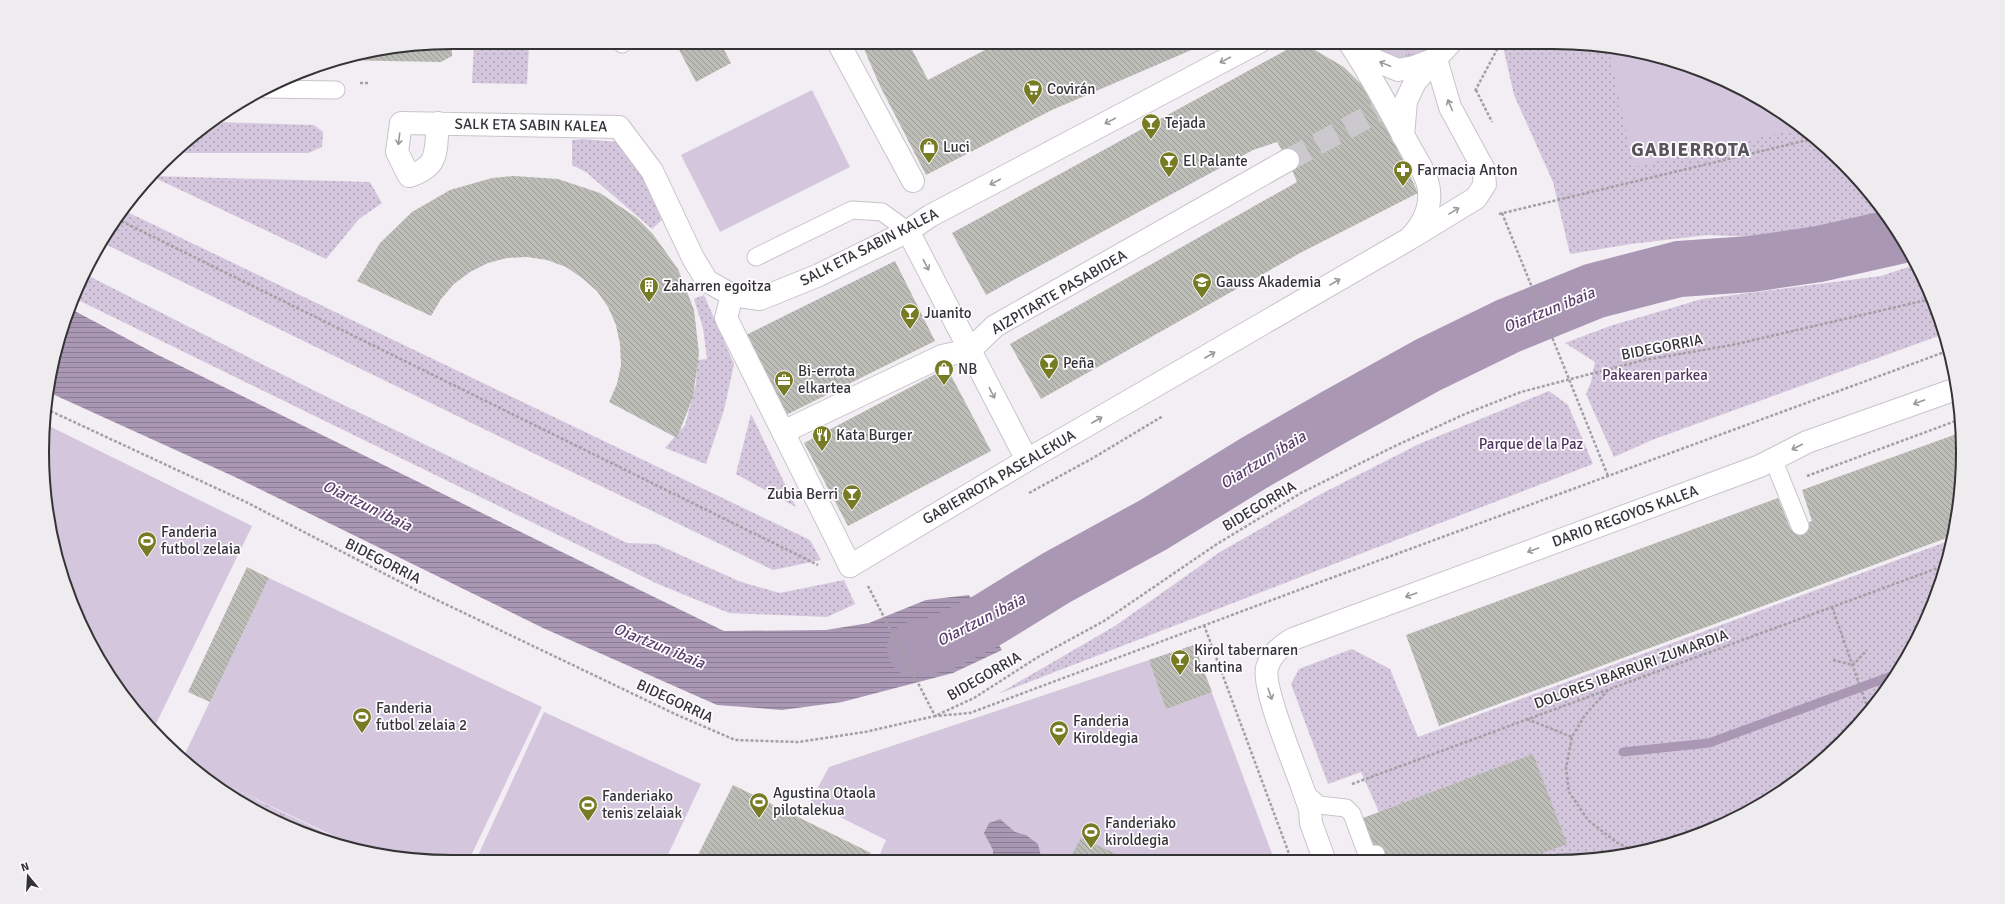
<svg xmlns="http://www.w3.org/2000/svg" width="2005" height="904" font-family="Signika,sans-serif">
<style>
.grass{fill:url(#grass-tufts)}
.park{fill:url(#park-dots)}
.garden{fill:#d4c6dd}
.water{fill:url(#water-rules)}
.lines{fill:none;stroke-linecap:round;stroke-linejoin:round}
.stream{stroke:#a997b4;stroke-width:9}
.river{stroke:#a997b4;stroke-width:56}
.building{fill:url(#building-back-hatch)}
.pedestrian-tunnel{stroke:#ccc9ce;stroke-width:22;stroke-dasharray:22 11;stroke-linecap:butt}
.service-casing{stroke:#c7c4ca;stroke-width:19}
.pedestrian-casing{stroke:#c7c4ca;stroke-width:24}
.minor-casing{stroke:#c7c4ca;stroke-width:24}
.path{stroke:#a3a0a4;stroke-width:2.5;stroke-dasharray:3 2;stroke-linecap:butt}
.service{stroke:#fff;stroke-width:17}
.pedestrian{stroke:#fff;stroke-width:22}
.minor{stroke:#fff;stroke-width:22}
.oneway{stroke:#9a999a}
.labels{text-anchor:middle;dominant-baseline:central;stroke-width:3.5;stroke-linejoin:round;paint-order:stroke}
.poi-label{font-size:15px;fill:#343335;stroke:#fefcff;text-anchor:start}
.street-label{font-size:15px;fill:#343335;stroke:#fefcff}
.park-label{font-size:15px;fill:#4f345e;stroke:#fefcff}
.water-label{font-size:16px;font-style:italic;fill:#5a3f6a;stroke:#fefcff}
.district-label{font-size:19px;font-weight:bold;letter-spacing:1px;fill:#58555a;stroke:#fefcff}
.rim{fill:none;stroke:#343335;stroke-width:2}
</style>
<defs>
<pattern id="grass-tufts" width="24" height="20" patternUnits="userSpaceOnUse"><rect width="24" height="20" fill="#d4c6dd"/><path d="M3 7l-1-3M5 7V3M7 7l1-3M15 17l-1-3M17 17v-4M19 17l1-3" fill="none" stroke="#ada1b4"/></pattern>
<pattern id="park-dots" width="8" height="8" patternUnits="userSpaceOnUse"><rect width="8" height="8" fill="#d4c6dd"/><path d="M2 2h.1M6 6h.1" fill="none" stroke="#ada1b4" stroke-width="1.8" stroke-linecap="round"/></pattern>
<pattern id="water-rules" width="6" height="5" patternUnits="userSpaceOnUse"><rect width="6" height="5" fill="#a997b4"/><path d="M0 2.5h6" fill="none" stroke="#8a7c93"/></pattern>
<pattern id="building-back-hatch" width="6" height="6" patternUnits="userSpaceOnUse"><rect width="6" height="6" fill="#bdbdb7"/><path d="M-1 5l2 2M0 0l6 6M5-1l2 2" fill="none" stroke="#9a9a96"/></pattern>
</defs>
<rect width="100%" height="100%" fill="#f2eef4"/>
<g class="grass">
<path d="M1361 42H1433L1420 55 1403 62 1379 57Z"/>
<path d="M218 781 367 853 320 840 247 807 217 785Z"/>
</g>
<g class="park">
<path d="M1502 42C1546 42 1590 42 1633 50 1731 68 1839 138 1891 223L1862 232 1786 238 1707 235 1631 244 1570 254 1553 182 1514 95Z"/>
<path d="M474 45 529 46 527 84 472 83Z"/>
<path d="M212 122 314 125 323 132 322 147 308 153H172L182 144Z"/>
<path d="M583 139 618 142 641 172 662 220 652 229 586 172 572 165V140Z"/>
<path d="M151 176 370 182 382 203 359 219 326 259Z"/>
<path d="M123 210 810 540 821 560 773 570 101 242Z"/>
<path d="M1917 264 1921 271 1944 334 1652 440 1614 457 1586 394 1591 382 1595 362 1565 343 1610 326 1702 299 1881 276Z"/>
<path d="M85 274 313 390 627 543 656 544 741 582 780 593 844 580 855 604 827 617 729 613 658 584 74 298Z"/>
<path d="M704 295 734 364 724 410 706 464 665 448 685 425 696 384 697 360 707 359 703 328 694 299Z"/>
<path d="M1549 391 1568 405 1593 464 998 694 1115 626 1220 552 1321 494 1419 444Z"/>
<path d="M751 414 796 507 736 474Z"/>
<path d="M1951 540 1941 584 1894 680 1823 760 1758 807 1710 831 1607 858 1527 859 1379 812 1361 772 1328 784 1291 684 1299 669 1352 649 1390 669 1418 737Z"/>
</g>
<g class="garden">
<path d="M1608 47 1633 50 1685 64 1758 97 1802 128 1634 167Z"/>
<path d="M812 90 850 167 720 232 681 155Z"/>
<path d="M45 424 252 526 153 730C144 720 134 711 126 701 68 622 35 521 45 424Z"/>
<path d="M269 578 542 707 468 862H452L370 853 197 771 182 760Z"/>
<path d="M1194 645 1274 859 877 861 886 840 810 802 829 767Z"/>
<path d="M544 712 701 784 665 861 475 862Z"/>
</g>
<g class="water">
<path d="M69 308 156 354 724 631 826 630 869 623 926 600 969 595 1002 650 953 673 842 702 782 710 717 705 543 628 235 477 48 392C51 364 57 334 69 308Z"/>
<path d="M1000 819 1015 832 1026 835 1038 844 1042 860H993V850L984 833 989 823Z"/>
</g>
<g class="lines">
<path class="stream" d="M1623 752 1709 743 1897 674"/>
<path class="river" d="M915 649 942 643 986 621 1056 578 1153 525 1254 463 1336 416 1428 365 1508 326 1594 291 1679 269 1751 264 1819 254 1899 236"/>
</g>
<g class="building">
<path d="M452 42V56L441 62 336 60 372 50Z"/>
<path d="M684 42H720L731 63 696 82 677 46Z"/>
<path d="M861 42H908L928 80 1000 42H1210L1052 110 926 175 880 86Z"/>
<path d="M1301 42 1344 67 1369 92 1393 139 1418 193 1302 252 1041 399 1010 344 1297 182 1288 160 1277 142 1253 150 986 295 952 233Z"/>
<path d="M1399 42H1416L1407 51Z"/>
<path d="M514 176 558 179 600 193 637 218 652 233 678 269 694 310 699 353 693 397 677 438 609 402 617 384 621 365 620 344 616 325 608 307 597 291 582 278 566 267 547 260 527 257 507 258 488 263 470 272 454 284 441 299 431 316 357 281 380 243 412 212 450 190 492 178Z"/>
<path d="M895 261 935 341 786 415 746 335Z"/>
<path d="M947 368 991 451 848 526 804 443Z"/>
<path d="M1962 432 1959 506 1952 536 1439 726 1406 635 1778 498 1791 530 1812 521 1802 490Z"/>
<path d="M247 567 269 578 210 702 188 692Z"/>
<path d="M1194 645 1212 692 1166 709 1149 660Z"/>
<path d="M1533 754 1567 844 1527 859H1378L1363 818Z"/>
<path d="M733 785 871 853 867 861H695Z"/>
<path d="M1081 838 1130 860H1069Z"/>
</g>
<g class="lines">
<path class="pedestrian-tunnel" d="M1288 160 1379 111"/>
<defs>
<g id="service">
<path d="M621 42 622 44"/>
<path d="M264 89 336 90"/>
<path d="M756 257 852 210 882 212 908 231"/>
<path d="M1773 459 1800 526"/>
<path d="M1304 792 1319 805 1346 808 1352 814 1368 857 1376 854"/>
</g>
<g id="pedestrian">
<path d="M838 42 913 181"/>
<path d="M732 295 726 318 850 566"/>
<path d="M783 432 942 356 970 350 995 326 1288 160"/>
</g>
<g id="minor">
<path d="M1356 52 1398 70 1414 67 1435 59"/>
<path d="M438 123C435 152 440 166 409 176L397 152 401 123 619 127 652 171 693 258 707 281 732 295 760 299 819 275 908 231 930 216 1259 42"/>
<path d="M1403 136 1406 101 1415 82 1451 42"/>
<path d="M908 231 1027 460"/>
<path d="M1414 236 1476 198 1485 184 1483 168 1450 107 1436 59"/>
<path d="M850 566 1027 460 1409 239C1422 226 1431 210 1429 190 1427 174 1416 159 1409 146 1390 111 1371 75 1349 42"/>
<path d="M1324 859 1311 823 1310 809 1304 792C1296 768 1262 689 1267 668 1271 654 1281 646 1293 639L1760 466 1807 442 1956 389"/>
</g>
</defs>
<use href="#service" class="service-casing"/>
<use href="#pedestrian" class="pedestrian-casing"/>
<use href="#minor" class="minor-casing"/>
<g class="path">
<path d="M360 83H368"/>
<path d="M1476 90 1492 122"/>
<path d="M1475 91 1501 42"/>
<path d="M1502 213 1608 476"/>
<path d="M1499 214 1816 138"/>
<path d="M117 219 818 565"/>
<path d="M46 409 246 502 414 589 675 714 735 740 798 742 865 732 935 716 974 698 1038 657 1104 621 1217 544 1301 493 1395 446 1465 414 1521 392 1644 360 1732 345 1931 299"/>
<path d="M1807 476 1961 419"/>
<path d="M1029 493 1093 458 1163 416"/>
<path d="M868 586 935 716 970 713 1296 591 1950 350"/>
<path d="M1832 607 1868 709"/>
<path d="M1204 625 1291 859"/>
<path d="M1833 660 1853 665 1867 650"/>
<path d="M1608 690 1585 715 1572 737 1566 768 1569 792 1588 820 1616 842 1635 851"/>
<path d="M1527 719 1572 737"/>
<path d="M1352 784 1946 565"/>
</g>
<use href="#service" class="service"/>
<use href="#pedestrian" class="pedestrian"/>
<use href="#minor" class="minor"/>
</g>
<defs><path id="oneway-shaft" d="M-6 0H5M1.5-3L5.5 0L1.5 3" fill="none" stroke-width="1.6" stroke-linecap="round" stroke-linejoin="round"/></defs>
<g class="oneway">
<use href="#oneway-shaft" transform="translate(1225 60) rotate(152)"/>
<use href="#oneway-shaft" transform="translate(1385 64) rotate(-158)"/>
<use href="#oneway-shaft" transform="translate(1450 105) rotate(-113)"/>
<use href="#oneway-shaft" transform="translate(1110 121) rotate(152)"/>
<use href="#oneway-shaft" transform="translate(399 139) rotate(97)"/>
<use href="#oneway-shaft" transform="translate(995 182) rotate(152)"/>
<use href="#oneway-shaft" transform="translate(1454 211) rotate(-32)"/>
<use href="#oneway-shaft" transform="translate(926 265) rotate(62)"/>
<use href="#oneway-shaft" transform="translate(1335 282) rotate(-30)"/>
<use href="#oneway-shaft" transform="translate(1210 355) rotate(-30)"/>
<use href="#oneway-shaft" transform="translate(992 393) rotate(63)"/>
<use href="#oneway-shaft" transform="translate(1919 402) rotate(160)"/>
<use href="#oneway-shaft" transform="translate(1097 420) rotate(-30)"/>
<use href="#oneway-shaft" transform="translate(1797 447) rotate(153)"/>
<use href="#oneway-shaft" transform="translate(1533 550) rotate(160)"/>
<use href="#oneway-shaft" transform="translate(1411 595) rotate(160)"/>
<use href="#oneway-shaft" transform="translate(1270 694) rotate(71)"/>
</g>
<defs>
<symbol id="supermarket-pin" viewBox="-11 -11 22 30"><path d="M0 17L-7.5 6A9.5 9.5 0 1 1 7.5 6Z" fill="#777b24" stroke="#fefcff"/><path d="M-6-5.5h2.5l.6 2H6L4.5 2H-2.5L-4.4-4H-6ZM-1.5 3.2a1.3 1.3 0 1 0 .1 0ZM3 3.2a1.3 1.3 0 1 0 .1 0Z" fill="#fff"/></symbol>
<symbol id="bar-pin" viewBox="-11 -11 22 30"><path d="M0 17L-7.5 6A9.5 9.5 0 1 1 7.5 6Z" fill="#777b24" stroke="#fefcff"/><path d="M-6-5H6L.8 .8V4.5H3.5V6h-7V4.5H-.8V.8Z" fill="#fff"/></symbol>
<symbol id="shop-pin" viewBox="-11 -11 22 30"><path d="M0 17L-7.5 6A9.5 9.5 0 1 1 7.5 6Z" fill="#777b24" stroke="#fefcff"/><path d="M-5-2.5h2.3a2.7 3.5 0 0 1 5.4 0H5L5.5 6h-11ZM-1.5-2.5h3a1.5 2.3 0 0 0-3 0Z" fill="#fff"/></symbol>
<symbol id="pharmacy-pin" viewBox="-11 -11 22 30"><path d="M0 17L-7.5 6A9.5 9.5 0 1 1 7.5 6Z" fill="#777b24" stroke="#fefcff"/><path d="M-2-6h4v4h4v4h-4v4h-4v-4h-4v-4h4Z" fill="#fff"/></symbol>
<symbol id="school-pin" viewBox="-11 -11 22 30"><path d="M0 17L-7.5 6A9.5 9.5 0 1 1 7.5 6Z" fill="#777b24" stroke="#fefcff"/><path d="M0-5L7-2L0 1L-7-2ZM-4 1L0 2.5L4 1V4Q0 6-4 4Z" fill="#fff"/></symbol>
<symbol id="building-pin" viewBox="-11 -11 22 30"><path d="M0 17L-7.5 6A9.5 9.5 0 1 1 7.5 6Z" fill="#777b24" stroke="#fefcff"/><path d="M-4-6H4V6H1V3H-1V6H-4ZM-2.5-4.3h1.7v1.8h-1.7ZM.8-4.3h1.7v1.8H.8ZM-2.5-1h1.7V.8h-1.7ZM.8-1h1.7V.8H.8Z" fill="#fff"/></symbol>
<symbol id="office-pin" viewBox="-11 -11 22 30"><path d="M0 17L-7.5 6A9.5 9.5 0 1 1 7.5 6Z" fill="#777b24" stroke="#fefcff"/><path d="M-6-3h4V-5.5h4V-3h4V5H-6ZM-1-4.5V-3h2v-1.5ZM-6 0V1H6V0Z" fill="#fff"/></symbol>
<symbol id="restaurant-pin" viewBox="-11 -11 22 30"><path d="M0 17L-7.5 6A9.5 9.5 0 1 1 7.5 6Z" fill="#777b24" stroke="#fefcff"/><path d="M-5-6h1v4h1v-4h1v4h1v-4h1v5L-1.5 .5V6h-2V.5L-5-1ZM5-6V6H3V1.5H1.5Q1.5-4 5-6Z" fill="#fff"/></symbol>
<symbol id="stadium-pin" viewBox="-11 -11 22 30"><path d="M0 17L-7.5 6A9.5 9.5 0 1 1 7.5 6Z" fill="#777b24" stroke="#fefcff"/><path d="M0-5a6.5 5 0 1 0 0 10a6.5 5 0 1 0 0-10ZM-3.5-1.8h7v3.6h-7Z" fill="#fff"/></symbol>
</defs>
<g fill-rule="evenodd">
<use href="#supermarket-pin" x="1022" y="78" width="22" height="30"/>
<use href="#bar-pin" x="1140" y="112" width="22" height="30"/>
<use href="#shop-pin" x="918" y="136" width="22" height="30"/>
<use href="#bar-pin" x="1158" y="150" width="22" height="30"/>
<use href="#pharmacy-pin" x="1392" y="159" width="22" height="30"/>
<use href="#school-pin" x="1191" y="271" width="22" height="30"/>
<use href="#building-pin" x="638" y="275" width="22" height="30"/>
<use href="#bar-pin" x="899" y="302" width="22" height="30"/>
<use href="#bar-pin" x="1038" y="352" width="22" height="30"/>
<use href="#shop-pin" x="933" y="358" width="22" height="30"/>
<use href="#office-pin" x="773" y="369" width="22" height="30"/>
<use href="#restaurant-pin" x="811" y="424" width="22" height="30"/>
<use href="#bar-pin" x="841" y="483" width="22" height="30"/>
<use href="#stadium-pin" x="136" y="530" width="22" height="30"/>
<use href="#bar-pin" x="1169" y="648" width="22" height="30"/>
<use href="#stadium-pin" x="351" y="706" width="22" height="30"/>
<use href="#stadium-pin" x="1048" y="719" width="22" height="30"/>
<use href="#stadium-pin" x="748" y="791" width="22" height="30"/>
<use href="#stadium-pin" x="577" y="794" width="22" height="30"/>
<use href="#stadium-pin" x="1080" y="821" width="22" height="30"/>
</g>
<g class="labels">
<g class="poi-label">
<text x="1047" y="89">Covirán</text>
<text x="1165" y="123">Tejada</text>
<text x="943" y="147">Luci</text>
<text x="1183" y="161">El Palante</text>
<text x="1417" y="170">Farmacia Anton</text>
<text x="1216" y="282">Gauss Akademia</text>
<text x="663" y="286">Zaharren egoitza</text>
<text x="924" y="313">Juanito</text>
<text x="1063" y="363">Peña</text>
<text x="958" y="369">NB</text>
<text x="798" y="371">Bi-errota<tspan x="798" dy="17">elkartea</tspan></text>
<text x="836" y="435">Kata Burger</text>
<text x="838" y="494" text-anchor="end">Zubia Berri</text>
<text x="161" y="532">Fanderia<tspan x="161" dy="17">futbol zelaia</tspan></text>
<text x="1194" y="650">Kirol tabernaren<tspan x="1194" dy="17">kantina</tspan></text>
<text x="376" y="708">Fanderia<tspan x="376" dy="17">futbol zelaia 2</tspan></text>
<text x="1073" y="721">Fanderia<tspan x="1073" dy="17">Kiroldegia</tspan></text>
<text x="773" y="793">Agustina Otaola<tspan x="773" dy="17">pilotalekua</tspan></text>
<text x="602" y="796">Fanderiako<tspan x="602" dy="17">tenis zelaiak</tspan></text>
<text x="1105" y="823">Fanderiako<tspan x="1105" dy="17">kiroldegia</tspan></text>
</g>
<g class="street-label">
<text transform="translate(531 125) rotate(1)">SALK ETA SABIN KALEA</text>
<text transform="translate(869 247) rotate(-27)">SALK ETA SABIN KALEA</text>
<text transform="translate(1059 292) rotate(-30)">AIZPITARTE PASABIDEA</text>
<text transform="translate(1662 347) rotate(-11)">BIDEGORRIA</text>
<text transform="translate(999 477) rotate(-30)">GABIERROTA PASEALEKUA</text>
<text transform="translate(1259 506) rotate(-31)">BIDEGORRIA</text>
<text transform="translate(1625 516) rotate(-20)">DARIO REGOYOS KALEA</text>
<text transform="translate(383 561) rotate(27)">BIDEGORRIA</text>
<text transform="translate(1631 669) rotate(-20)">DOLORES IBARRURI ZUMARDIA</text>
<text transform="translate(984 676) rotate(-30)">BIDEGORRIA</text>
<text transform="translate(675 701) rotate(25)">BIDEGORRIA</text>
</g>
<g class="park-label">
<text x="1655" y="375">Pakearen parkea</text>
<text x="1531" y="444">Parque de la Paz</text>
</g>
<g class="water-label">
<text transform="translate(1549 310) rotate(-22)">Oiartzun ibaia</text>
<text transform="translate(1263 460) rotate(-31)">Oiartzun ibaia</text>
<text transform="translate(367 506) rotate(26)">Oiartzun ibaia</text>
<text transform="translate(981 620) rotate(-27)">Oiartzun ibaia</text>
<text transform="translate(659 646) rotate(22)">Oiartzun ibaia</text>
</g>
<g class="district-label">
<text x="1691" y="150">GABIERROTA</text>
</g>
</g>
<path d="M0 0H2005V904H0ZM452 49H1553A403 403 0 0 1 1956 452V452A403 403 0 0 1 1553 855H452A403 403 0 0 1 49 452V452A403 403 0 0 1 452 49Z" fill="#eeecef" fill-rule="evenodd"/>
<path class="rim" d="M452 49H1553A403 403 0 0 1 1956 452V452A403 403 0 0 1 1553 855H452A403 403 0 0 1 49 452V452A403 403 0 0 1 452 49Z"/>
<g transform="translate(28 876) rotate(342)" stroke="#fefcff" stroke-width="3" paint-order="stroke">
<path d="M0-3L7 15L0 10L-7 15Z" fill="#343335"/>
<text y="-6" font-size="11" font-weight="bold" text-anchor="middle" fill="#343335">N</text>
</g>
</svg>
